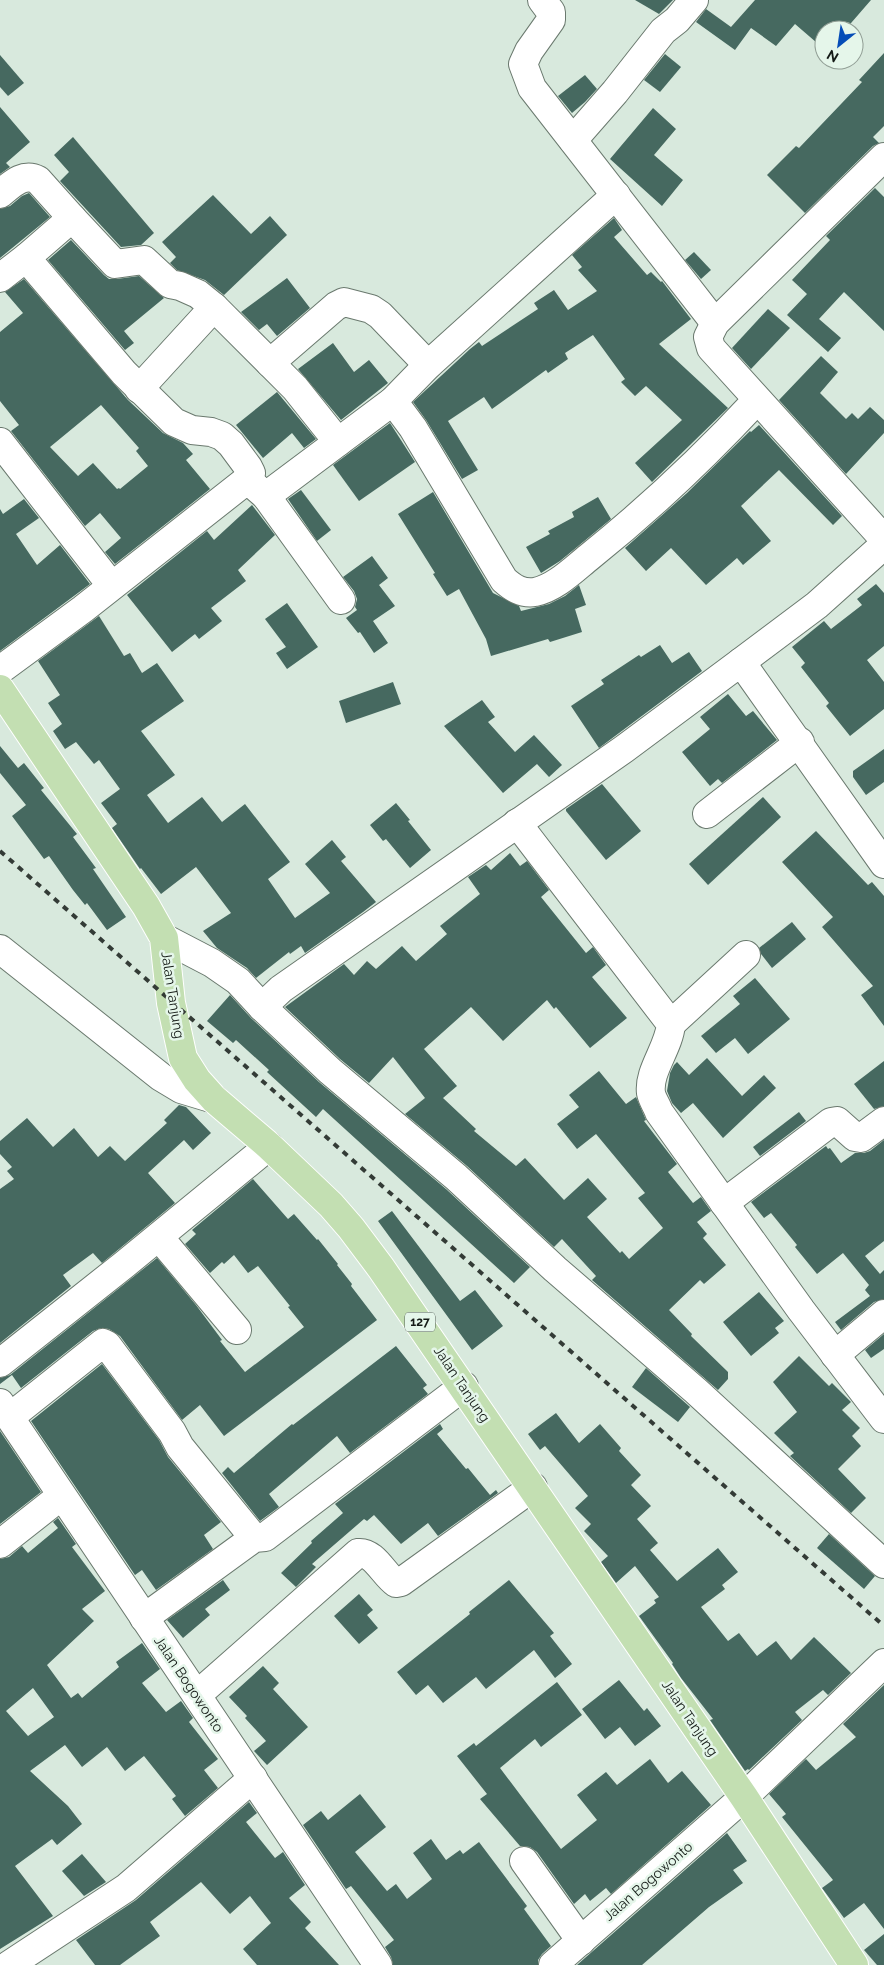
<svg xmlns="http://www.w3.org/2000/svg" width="884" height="1965" font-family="Raleway,sans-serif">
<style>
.building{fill:#466960;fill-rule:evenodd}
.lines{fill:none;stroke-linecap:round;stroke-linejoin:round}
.minor-casing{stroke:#6a796e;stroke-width:30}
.major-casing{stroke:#fff;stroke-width:30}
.minor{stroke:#fff;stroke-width:28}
.major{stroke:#c3dfb2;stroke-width:28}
.rail{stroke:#333b36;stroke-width:4;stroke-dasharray:6 6;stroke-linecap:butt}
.labels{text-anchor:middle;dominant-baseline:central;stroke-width:5;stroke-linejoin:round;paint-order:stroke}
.shield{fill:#e5f6ea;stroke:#535c56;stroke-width:1}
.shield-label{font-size:12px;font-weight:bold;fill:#141a16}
.street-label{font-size:14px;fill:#141a16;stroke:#e5f6ea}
</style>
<rect width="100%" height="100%" fill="#d8e9dd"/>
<g class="building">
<path d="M635 0H673L659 14Z"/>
<path d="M755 0H871L845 30H824V49L795 24 776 46 751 28 735 50 696 22 706 9 731 27Z"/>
<path d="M884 53V126L873 137 879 143 873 146 805 213 767 175 796 146 799 148 862 82 859 80Z"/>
<path d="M665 54 681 67 660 92 644 80Z"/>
<path d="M0 55 24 83 8 96 0 87Z"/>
<path d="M585 75 597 89 585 102 572 113 558 96Z"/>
<path d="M0 107 30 142 6 163 10 167 0 174Z"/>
<path d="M653 108 676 129 654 155 683 180 662 206 610 159Z"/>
<path d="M73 137 154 233 141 245 121 247 60 181 69 172 54 155Z"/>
<path d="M875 188 884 197V331L844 292 819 319 841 338 828 352 787 315 807 294 792 280 830 240 826 236Z"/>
<path d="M29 193 50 217 0 258V209L10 206 22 196Z"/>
<path d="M213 195 251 234 270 216 287 235 224 295 205 280 177 270 170 263 176 257 162 242Z"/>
<path d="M614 218 622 230 614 237 647 275 651 272 661 282 662 281 691 319 659 344 728 408 652 482 635 463 682 420 646 386 635 396 621 382 625 379 593 335 565 353 568 359 548 373 546 370 492 409 484 397 448 421 478 470 462 479 426 420 413 402 470 349 479 342 482 346 538 309 534 303 554 290 568 310 597 291 578 270 582 267 572 255Z"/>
<path d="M71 240 104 275 109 279H117L139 276 164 298 124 331 134 343 125 350 48 260Z"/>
<path d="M694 252 711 270 701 279 685 260Z"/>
<path d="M287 278 310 308 277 336 267 324 259 330 241 312Z"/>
<path d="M24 279 128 400 163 433 183 443 193 454 186 460 210 489 115 564 105 552 121 538 100 513 85 526 11 431 19 425 0 401V332L23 313 5 292ZM101 405 139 448 136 451 148 466 120 489 119 488 117 489 93 463 78 476 50 447Z"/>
<path d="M768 309 790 328 751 369 732 348Z"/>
<path d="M333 343 354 372 369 360 388 383 341 420 298 369Z"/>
<path d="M821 356 838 372 820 393 846 419 852 413 858 419 870 407 884 420V433L846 474 779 400Z"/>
<path d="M277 392 316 439 304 448 292 433 263 458 236 425Z"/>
<path d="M390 423 415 462 359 501 333 465Z"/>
<path d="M759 425 842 516 833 525 779 470 741 506 771 541 743 565 737 558 706 585 671 548 646 571 625 548 687 493 750 431 751 432Z"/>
<path d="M301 490 331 530 317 541 288 499Z"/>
<path d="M433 492 493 593 519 606 521 611 549 604 565 596 579 585 586 605 575 609 582 632 550 642 548 639 491 656 486 639 459 589 447 596 433 574 435 573 398 514Z"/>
<path d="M598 497 611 519 560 561 541 573 526 547 550 534 548 531 574 517 572 512Z"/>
<path d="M24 499 39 518 16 534 37 565 60 545 90 584 0 651V509L3 514Z"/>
<path d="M252 505 275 535 238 570 246 581 211 608 222 621 199 639 195 634 172 652 127 595 207 531 214 540Z"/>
<path d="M372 556 388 578 379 585 395 606 373 621 388 643 374 653 360 632 358 633 346 618 357 610 355 607 357 599 354 591 343 577Z"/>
<path d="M876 584 884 593V646L867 660 884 682V709L850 736 826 706 829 703 801 667 805 663 792 647 824 621 831 629 862 605 857 599Z"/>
<path d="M287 603 318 647 287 669 276 653 286 647 265 619Z"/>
<path d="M99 616 124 656 130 653 142 673 157 663 184 701 141 731 175 775 147 795 168 823 202 797 222 822 245 804 290 862 268 879 295 918 330 893 305 864 332 840 346 857 341 861 376 902 363 912 305 953 301 946 290 954 289 952 256 978 247 968 217 948 203 931 231 913 196 867 161 894 141 868 140 869 112 828 117 824 101 803 120 789 99 760 94 764 76 742 65 749 53 731 62 724 48 703 60 695 38 661Z"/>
<path d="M660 645 672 663 689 652 702 671 599 748 571 706 604 684 601 680 639 655 641 657Z"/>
<path d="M393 682 401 704 346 723 339 701Z"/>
<path d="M728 694 746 716 753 711 777 740 722 783 718 779 710 786 682 752 710 729 700 717Z"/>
<path d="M482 700 495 717 488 722 515 752 534 735 562 765 549 777 537 764 503 793 444 726Z"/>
<path d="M0 746 18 768 24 763 44 788 41 790 77 834 73 837 96 868 93 869 126 917 107 930 87 903 85 905 73 890 49 856 44 859 12 816 26 805 0 773Z"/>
<path d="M884 749V782L866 795 853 777V771Z"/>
<path d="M602 784 641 831 606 860 566 811V809Z"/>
<path d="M763 797 781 817 708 885 689 864Z"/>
<path d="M396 803 410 820 408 821 431 850 410 868 386 839 383 841 370 825Z"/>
<path d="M816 831 868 885 872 882 884 896V1026L861 995 873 986 822 927 833 917 782 862Z"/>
<path d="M510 853 520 866 527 861 549 890 541 897 586 953 593 947 606 965 592 977 627 1018 590 1048 556 1007 554 1009 547 1000 503 1041 471 1007 424 1049 457 1086 443 1098 476 1129 474 1131 516 1166 525 1158 564 1200 588 1178 607 1199 587 1217 620 1253 622 1251 629 1259 663 1228 638 1198 645 1193 596 1134 577 1149 557 1124 579 1107 569 1095 599 1071 626 1104 636 1097 646 1120 644 1121 677 1164 668 1172 693 1203 701 1197 711 1211 697 1222 707 1234 703 1238 726 1265 704 1284 700 1280 669 1310 692 1334 691 1336 728 1372V1379L718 1390 592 1280 596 1276 562 1239 554 1247 467 1166 405 1114 425 1098 393 1057 369 1083 340 1059 285 1007 344 964 354 975 367 961 376 969 402 946 416 961 447 934 440 926 480 894 468 877 486 865 491 870Z"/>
<path d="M792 922 806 939 772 968 761 954 759 948Z"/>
<path d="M755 978 790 1019 748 1054 735 1038 716 1053 701 1036 740 1004 733 996Z"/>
<path d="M230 995 251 1018 319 1082 446 1189 530 1267 514 1283 323 1109 316 1117 267 1072 269 1070 236 1040 233 1043 207 1021Z"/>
<path d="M707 1058 742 1096 764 1075 776 1088 723 1138 693 1103 681 1113 672 1103 667 1091 670 1073 674 1065 677 1062 689 1075Z"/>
<path d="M884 1061V1106L874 1109 854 1084Z"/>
<path d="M179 1105 186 1107 211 1133 193 1150 184 1140 148 1173 175 1203 102 1263 93 1253 63 1275 71 1286 0 1343V1189L14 1179 7 1171 12 1167 0 1154V1141L27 1118 53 1147 74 1128 98 1157 110 1146 125 1161 167 1123 164 1120Z"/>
<path d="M799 1112 806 1121 760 1156 753 1147Z"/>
<path d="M884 1140V1241L865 1256 880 1274 884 1270V1299L874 1302 841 1330 835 1322 870 1296 865 1290 869 1285 843 1253 817 1274 795 1247 797 1245 771 1213 764 1218 751 1202 826 1146 828 1149 830 1148 841 1163 855 1153H864L870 1151Z"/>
<path d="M253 1179 288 1219 294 1214 317 1240 318 1239 338 1264 337 1265 352 1284 351 1286 377 1320 224 1436 200 1405 182 1420 120 1336 109 1329 101 1328 93 1331 21 1388 12 1375 0 1384V1378L10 1375 157 1258 196 1305 222 1340 220 1341 245 1372 304 1327 288 1307 290 1306 258 1266 248 1273 234 1255 224 1264 222 1262 210 1273 185 1244 196 1234 192 1230Z"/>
<path d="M392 1211 460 1301 475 1290 503 1326 472 1350 378 1221Z"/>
<path d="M759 1292 784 1321 775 1328 779 1333 751 1356 723 1322Z"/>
<path d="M884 1334V1349L871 1358 865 1350Z"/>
<path d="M396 1346 427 1385 423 1388 428 1394 350 1453 337 1436 269 1494 279 1507 260 1521 222 1473 228 1467 234 1473 292 1424 293 1425Z"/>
<path d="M799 1356 829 1386 832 1383 851 1402 842 1410 860 1428 852 1436 861 1446 838 1469 866 1498 851 1513 790 1456 794 1453 774 1433 797 1412 773 1382Z"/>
<path d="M102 1364 159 1440 168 1457 221 1522 204 1535 213 1549 156 1590 142 1570 135 1575 31 1421Z"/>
<path d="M646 1368 690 1407 678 1422 632 1387Z"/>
<path d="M556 1413 579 1443 600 1424 621 1448 619 1451 641 1475 631 1485 651 1506 637 1519 658 1543 650 1550 677 1581 718 1548 738 1572 722 1585 725 1589 701 1607 728 1641 739 1633 757 1656 776 1641 791 1660 814 1637 851 1673 828 1695 823 1690 795 1712 802 1720 749 1770 748 1769 745 1771 710 1720 713 1719 681 1678 672 1664 673 1663 639 1616 656 1603 654 1600 659 1597 635 1566 616 1583 601 1562 608 1556 584 1531 591 1524 575 1508 588 1496 545 1446 540 1450 528 1434Z"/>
<path d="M440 1424 443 1429 437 1434 466 1469 468 1468 490 1495 496 1490 498 1493 438 1536 428 1523 401 1544 374 1515 367 1521 364 1519 312 1564 316 1567 296 1587 281 1573 312 1543 311 1541 343 1513 335 1504Z"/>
<path d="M0 1431 41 1492 0 1524Z"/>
<path d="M58 1518 76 1544 72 1547 105 1591 82 1609 94 1621 47 1665 71 1698 78 1693 82 1698 119 1667 116 1662 142 1643 160 1669 142 1683 166 1712 181 1701 193 1718 189 1722 218 1759 204 1770 218 1788 185 1816 172 1799 176 1796 144 1756 125 1771 107 1747 82 1767 65 1745 30 1771 68 1806 82 1824 57 1845 52 1839 15 1866 53 1916 0 1949V1559L9 1557 22 1546 28 1553 58 1528 53 1522ZM33 1688 54 1717 28 1736 6 1711Z"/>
<path d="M829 1534 875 1576 864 1589 817 1548Z"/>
<path d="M223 1580 230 1590 205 1609 210 1615 183 1638 167 1620Z"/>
<path d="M509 1580 554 1633 550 1636 572 1664 555 1678 534 1650 486 1689 476 1677 443 1703 428 1685 416 1695 397 1672 470 1614 469 1612Z"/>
<path d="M359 1594 373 1610 367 1615 378 1628 359 1644 334 1616Z"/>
<path d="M263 1666 279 1683 273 1689 308 1727 267 1765 254 1751 266 1741 245 1718 247 1716 229 1697Z"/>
<path d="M619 1680 644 1711 647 1708 661 1726 635 1746 620 1727 605 1739 582 1709Z"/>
<path d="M557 1682 582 1715 541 1747 535 1739 500 1768 561 1849 597 1820 577 1795 606 1772 617 1785 650 1759 668 1783 682 1771 711 1805 611 1894 606 1888 590 1901 585 1894 574 1904 537 1852 530 1847 520 1846 480 1799 487 1794 457 1756 474 1743 476 1746Z"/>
<path d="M884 1685V1929L864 1903 844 1918 822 1888 833 1880 782 1817 786 1814 769 1794 806 1759 816 1770 856 1737 843 1724Z"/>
<path d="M360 1794 386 1827 355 1852 387 1891 396 1884 407 1899 432 1879 413 1853 431 1839 446 1860 460 1850 463 1854 479 1842 527 1906 524 1909 551 1946 542 1954 538 1960V1965H393L391 1957 385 1947 394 1940 351 1886 346 1889 303 1825 321 1811 328 1820Z"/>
<path d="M249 1802 257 1813 246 1822 275 1858 283 1852 305 1885 289 1898 311 1922 305 1928 339 1965H257L243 1949 271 1923 250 1896 230 1914 201 1882 150 1922 160 1936 120 1965H95L76 1940 136 1900Z"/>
<path d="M727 1833 747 1861 733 1870 743 1883 709 1907 642 1965H577Z"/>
<path d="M82 1854 106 1882 84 1896 62 1871Z"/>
<path d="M884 1934V1965H877L864 1950Z"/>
</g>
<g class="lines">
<defs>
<g id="minor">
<path d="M542 0 551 12V20L529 51 523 64 532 88 715 323"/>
<path d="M573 140 615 92 663 31 677 20 694 0"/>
<path d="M884 157 715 323 708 337 711 348 884 539"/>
<path d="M0 194C11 185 23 172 38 180L72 218 27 257V259L124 373 174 422 192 430 211 432 222 436 231 444 248 467 251 473 249 482"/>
<path d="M72 218 115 264 144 260 170 284 180 286 198 294 214 307 295 388 338 442"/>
<path d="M0 278 27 257"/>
<path d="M270 363 336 306 344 302 371 309 380 315 428 365"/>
<path d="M139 389 214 307"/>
<path d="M393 401 413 428 504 580C513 588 522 594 535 592 555 588 573 570 589 557 649 509 705 456 757 400"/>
<path d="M0 442 111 585"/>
<path d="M266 496 393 401 428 365 616 195"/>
<path d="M741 662 817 605 884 545"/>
<path d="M0 670 83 609 243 483H251L266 496 341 600"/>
<path d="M707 814 800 742"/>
<path d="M517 823 671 1024C669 1048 648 1071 651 1093 652 1099 657 1106 659 1112L801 1310 884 1419"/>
<path d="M164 938 212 963 238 981 262 1007 330 1071 456 1177 555 1269 696 1391 884 1564"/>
<path d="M0 949 161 1077 181 1089 214 1099"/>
<path d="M262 1007 281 989 624 749 741 662 884 864"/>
<path d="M671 1024 746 955"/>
<path d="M724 1203 831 1122 837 1121 855 1137 861 1138 884 1121"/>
<path d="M159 1237 237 1330"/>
<path d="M835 1355 884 1314"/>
<path d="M0 1363 125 1264 269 1146"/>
<path d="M0 1403 378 1965"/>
<path d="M10 1417 103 1343 107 1345 172 1432 180 1447 254 1538"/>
<path d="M0 1544 61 1496"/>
<path d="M144 1618 254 1538 265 1537 464 1386"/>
<path d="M197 1695 358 1553C374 1551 384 1575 396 1583L401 1582 533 1487"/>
<path d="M524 1861 581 1941"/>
<path d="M9 1965 126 1888 253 1778"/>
<path d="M553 1965 744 1797 884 1663"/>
</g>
<path id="major" d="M0 689 146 906 164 938 171 1003 183 1058 197 1080 214 1099 269 1146 331 1205 351 1228 381 1268 744 1797 854 1965"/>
</defs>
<use href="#minor" class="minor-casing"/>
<use href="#major" class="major-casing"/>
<use href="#minor" class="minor"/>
<use href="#major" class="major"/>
<path class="rail" d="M0 851 884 1626"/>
</g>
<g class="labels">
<rect class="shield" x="405" y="1312.5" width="30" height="19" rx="4"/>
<g class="shield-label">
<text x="420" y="1322">127</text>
</g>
<g class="street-label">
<text transform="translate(173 995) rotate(81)">Jalan Tanjung</text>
<text transform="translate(462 1384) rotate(56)">Jalan Tanjung</text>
<text transform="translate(189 1684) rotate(56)">Jalan Bogowonto</text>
<text transform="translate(690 1718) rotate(56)">Jalan Tanjung</text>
<text transform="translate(648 1881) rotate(-41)">Jalan Bogowonto</text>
</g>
</g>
<g transform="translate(839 45) rotate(210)"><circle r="24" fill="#e5f6ea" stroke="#919e95"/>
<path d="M0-4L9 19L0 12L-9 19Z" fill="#054db7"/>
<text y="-8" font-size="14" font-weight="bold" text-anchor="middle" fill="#141a16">N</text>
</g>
</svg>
